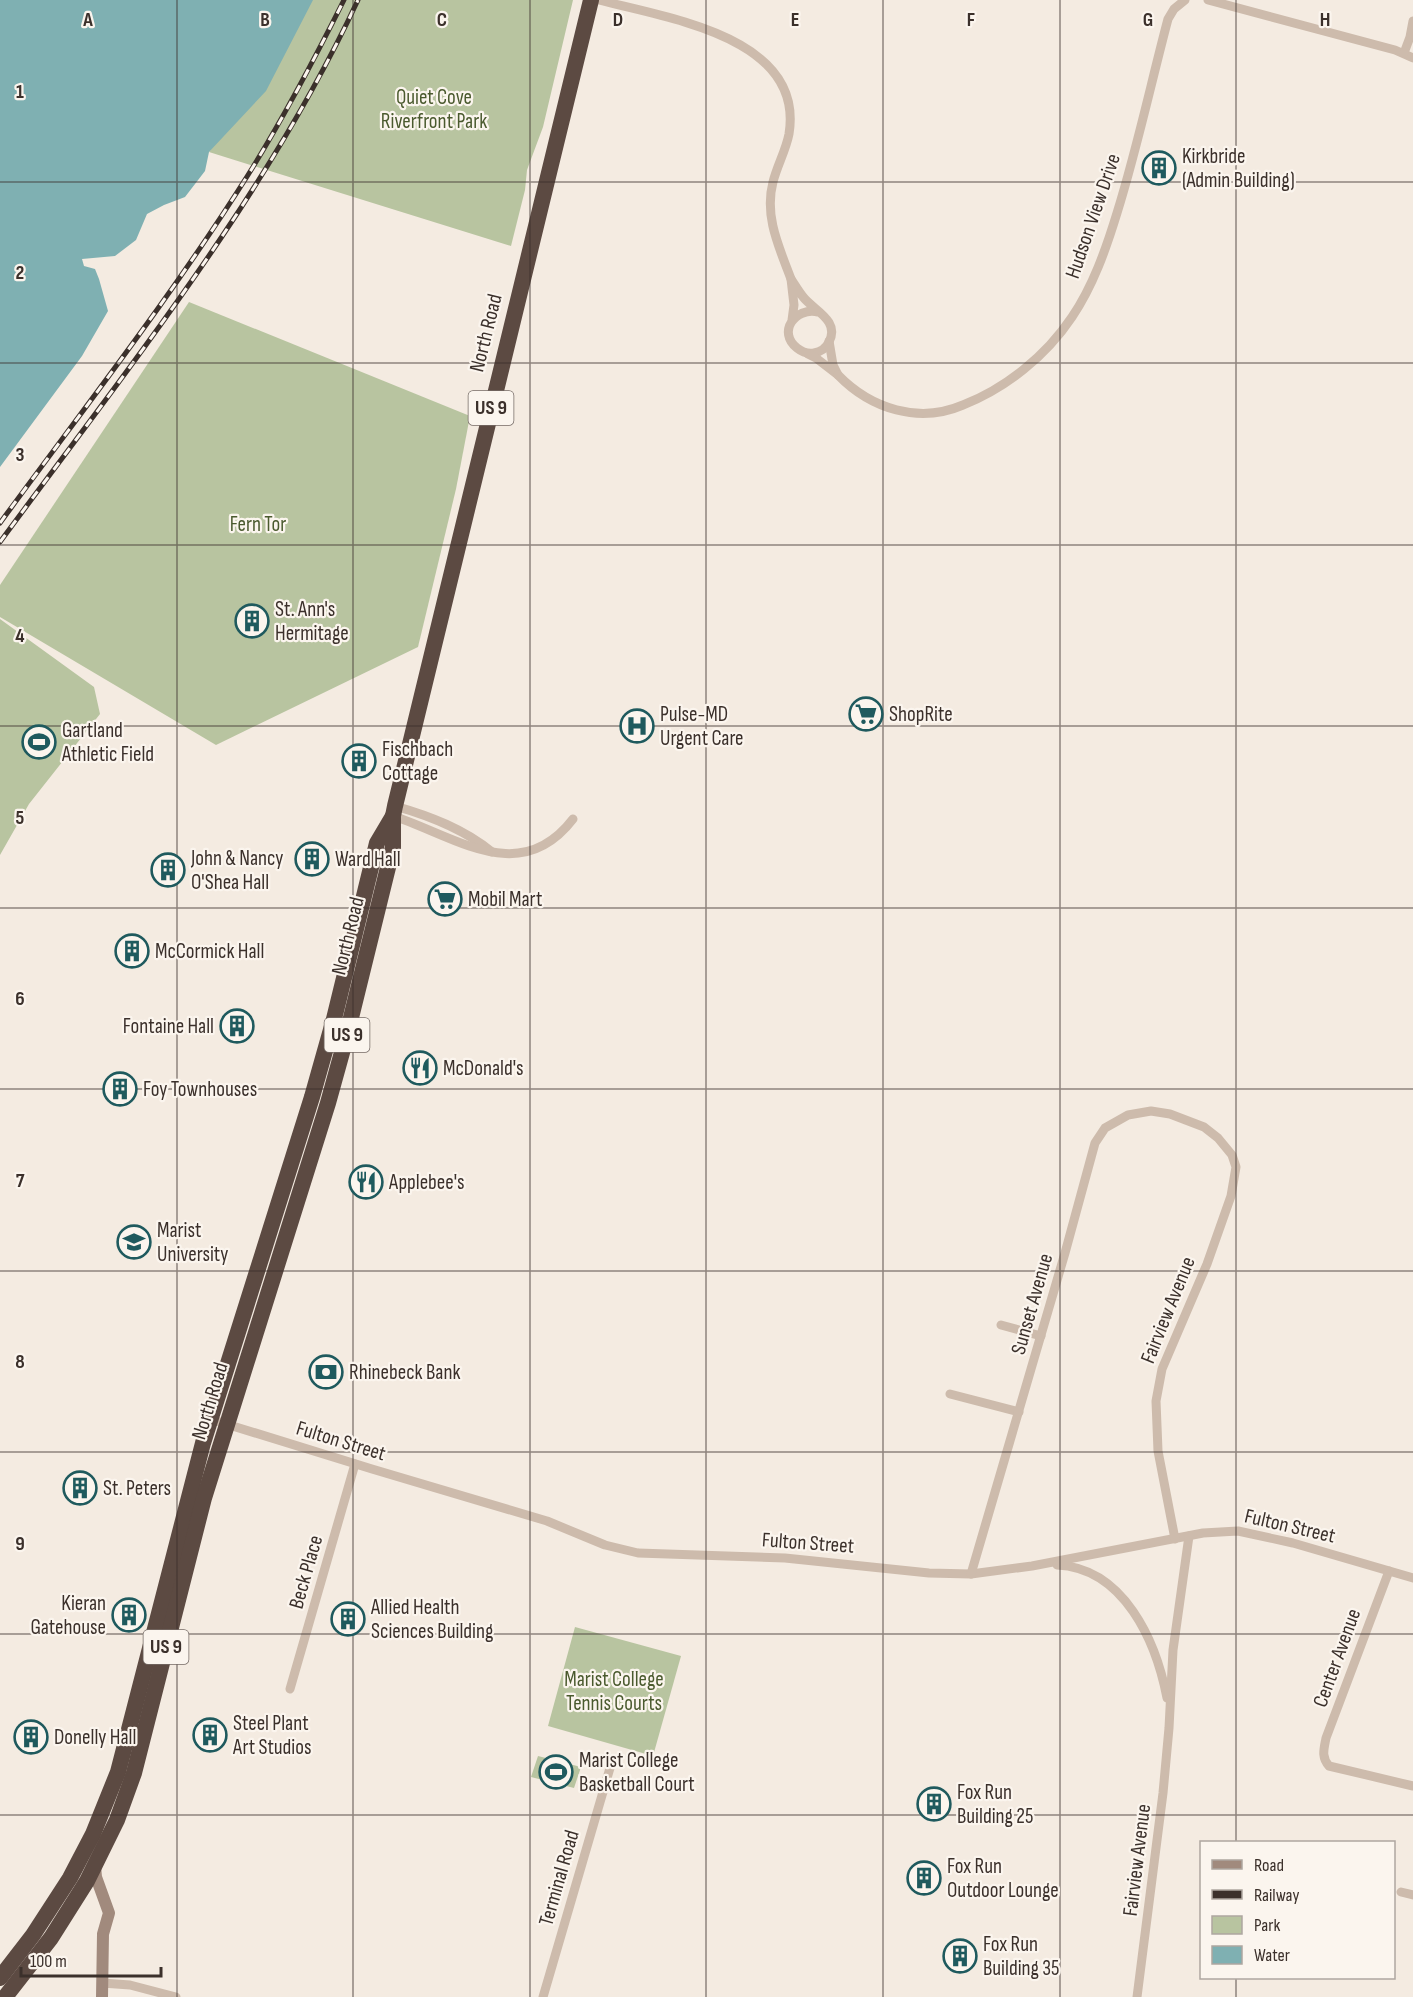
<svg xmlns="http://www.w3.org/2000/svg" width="1413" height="1997" font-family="'Sofia Sans Condensed',sans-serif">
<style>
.green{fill:#b8c4a0}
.water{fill:#7fb0b2}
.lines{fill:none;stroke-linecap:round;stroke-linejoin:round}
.street{stroke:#cdbbac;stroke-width:9}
.secondary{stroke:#a18a7d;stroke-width:12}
.highway{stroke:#5c4a42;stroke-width:16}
.rail-casing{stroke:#3b302b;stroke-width:5}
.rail{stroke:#fbf5ee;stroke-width:3;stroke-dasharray:9;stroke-linecap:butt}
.grid{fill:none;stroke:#3b302b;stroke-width:1.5;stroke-opacity:0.55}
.labels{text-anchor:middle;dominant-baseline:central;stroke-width:4.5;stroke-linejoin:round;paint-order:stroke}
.shield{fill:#fbf5ee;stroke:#756b66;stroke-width:1.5}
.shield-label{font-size:20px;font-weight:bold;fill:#3b302b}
.park-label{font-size:21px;fill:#4a5a2e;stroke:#fbf5ee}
.poi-label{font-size:21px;fill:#3b302b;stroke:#fbf5ee;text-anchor:start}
.street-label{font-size:21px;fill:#3b302b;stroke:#fbf5ee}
.grid-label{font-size:20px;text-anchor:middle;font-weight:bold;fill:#3b302b;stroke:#fbf5ee;stroke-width:4.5;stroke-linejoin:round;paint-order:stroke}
</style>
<rect width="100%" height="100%" fill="#f4ebe1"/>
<g class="green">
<path d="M312 0H573L543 127 527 170 525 190 511 246 209 152Z"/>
<path d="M189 302 470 416 456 489 418 647 216 745 0 617V585Z"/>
<path d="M0 619 94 687 100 714 29 804 0 855Z"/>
<path d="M575 1627 681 1656 653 1756 548 1726Z"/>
<path d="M538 1756 581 1767 574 1788 531 1777Z"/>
</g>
<path class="water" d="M0 0H313L266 91 209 152 205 171 185 197 164 205 147 214 136 240 115 256 82 259 84 266 95 269 99 279 108 311 82 356 0 467Z"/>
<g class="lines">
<g class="street">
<path d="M599 0C665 18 805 36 789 134 786 150 777 166 773 182 764 216 779 247 791 279"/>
<path d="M1208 0 1395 50 1413 58"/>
<path d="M1404 53 1410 37 1413 21"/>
<path d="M792 320 794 305 791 279C795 285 799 292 804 298 815 311 840 321 829 342 826 348 820 352 814 353 808 354 802 352 797 348 777 332 795 307 818 312"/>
<path d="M808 354 816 358 838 375 833 365 829 341"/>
<path d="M838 375C871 409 919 424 963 405 1006 388 1046 356 1072 317 1093 286 1106 249 1117 213 1137 149 1151 83 1168 19L1174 9 1185 0"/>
<path d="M395 806C430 816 464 829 492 852"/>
<path d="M393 816C455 836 520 888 573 819"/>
<path d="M1001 1325 1041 1336"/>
<path d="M950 1394 1019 1412"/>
<path d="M210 1419 372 1469 547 1521 605 1545 638 1553 785 1558 929 1573 971 1574 1032 1566 1203 1533 1238 1531 1293 1543 1413 1578"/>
<path d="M1057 1565C1124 1568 1156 1641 1167 1698"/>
<path d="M1389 1571 1326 1738C1324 1749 1321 1757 1329 1766L1413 1786"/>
<path d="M971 1574 1065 1253 1095 1143 1105 1128 1128 1115 1151 1111 1170 1114 1204 1127 1218 1138 1232 1155 1236 1167 1231 1196 1207 1264 1162 1369 1156 1401 1158 1451 1175 1539"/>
<path d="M290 1689 355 1464"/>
<path d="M1401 1892 1413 1895"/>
<path d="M102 1983 130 1985 176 1997"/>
<path d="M543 1997 610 1768"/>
<path d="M1137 1997 1163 1793 1169 1728 1173 1650 1189 1536"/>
</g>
<path class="secondary" d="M95 1866 96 1877 109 1913 103 1934 102 1997"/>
<g class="highway">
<path d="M0 1978 33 1935 70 1878 93 1834 118 1772 203 1443 312 1097 334 1019 377 843 393 816"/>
<path d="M5 1997 51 1938 87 1881 117 1820 134 1773 204 1498 328 1103 346 1038 393 847V816L395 806 591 0"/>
</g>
<defs>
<g id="rail">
<path d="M0 523C84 408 172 296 248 175 283 119 314 60 344 0"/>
<path d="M0 542C128 368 266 197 358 0"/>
</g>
</defs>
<use href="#rail" class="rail-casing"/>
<use href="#rail" class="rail"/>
</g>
<path class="grid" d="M177 0V1997M353 0V1997M530 0V1997M706 0V1997M883 0V1997M1060 0V1997M1236 0V1842M0 182H1413M0 363H1413M0 545H1413M0 726H1413M0 908H1413M0 1089H1413M0 1271H1413M0 1452H1413M0 1634H1413M0 1815H1413M1236 1978V1997"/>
<defs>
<symbol id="building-ring" viewBox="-11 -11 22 22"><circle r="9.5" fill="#fbf5ee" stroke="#1f5a5e" stroke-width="1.5"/><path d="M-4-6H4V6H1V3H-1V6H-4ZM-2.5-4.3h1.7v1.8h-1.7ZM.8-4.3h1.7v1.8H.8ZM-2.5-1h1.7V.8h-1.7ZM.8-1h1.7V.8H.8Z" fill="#1f5a5e"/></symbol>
<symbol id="supermarket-ring" viewBox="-11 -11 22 22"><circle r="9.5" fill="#fbf5ee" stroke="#1f5a5e" stroke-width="1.5"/><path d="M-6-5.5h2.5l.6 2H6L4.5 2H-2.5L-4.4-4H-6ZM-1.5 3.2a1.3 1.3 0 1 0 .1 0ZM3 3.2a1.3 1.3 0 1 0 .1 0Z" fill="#1f5a5e"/></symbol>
<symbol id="hospital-ring" viewBox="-11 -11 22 22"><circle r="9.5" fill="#fbf5ee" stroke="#1f5a5e" stroke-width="1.5"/><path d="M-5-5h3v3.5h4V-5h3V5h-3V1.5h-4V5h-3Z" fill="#1f5a5e"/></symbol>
<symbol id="stadium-ring" viewBox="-11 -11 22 22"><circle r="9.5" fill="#fbf5ee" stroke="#1f5a5e" stroke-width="1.5"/><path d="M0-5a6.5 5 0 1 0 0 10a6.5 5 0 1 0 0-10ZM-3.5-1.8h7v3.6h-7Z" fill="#1f5a5e"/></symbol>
<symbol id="restaurant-ring" viewBox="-11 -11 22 22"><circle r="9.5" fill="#fbf5ee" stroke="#1f5a5e" stroke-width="1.5"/><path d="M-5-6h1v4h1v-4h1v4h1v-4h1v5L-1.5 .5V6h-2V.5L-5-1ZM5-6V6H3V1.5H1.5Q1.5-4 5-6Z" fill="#1f5a5e"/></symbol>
<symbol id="university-ring" viewBox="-11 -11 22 22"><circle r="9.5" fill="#fbf5ee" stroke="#1f5a5e" stroke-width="1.5"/><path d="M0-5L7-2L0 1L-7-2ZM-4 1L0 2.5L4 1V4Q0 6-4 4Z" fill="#1f5a5e"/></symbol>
<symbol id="bank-ring" viewBox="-11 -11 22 22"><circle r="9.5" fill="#fbf5ee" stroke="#1f5a5e" stroke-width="1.5"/><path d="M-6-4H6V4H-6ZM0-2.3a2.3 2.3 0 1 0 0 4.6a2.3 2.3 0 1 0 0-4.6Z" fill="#1f5a5e"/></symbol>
</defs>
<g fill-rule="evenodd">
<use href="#building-ring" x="1140" y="149" width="38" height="38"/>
<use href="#building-ring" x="233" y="602" width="38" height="38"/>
<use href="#supermarket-ring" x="847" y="695" width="38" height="38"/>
<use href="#hospital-ring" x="618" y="707" width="38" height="38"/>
<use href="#stadium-ring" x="20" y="723" width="38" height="38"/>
<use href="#building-ring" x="340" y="742" width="38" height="38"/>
<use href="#building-ring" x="293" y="840" width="38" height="38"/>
<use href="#building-ring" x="149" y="851" width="38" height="38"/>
<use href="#supermarket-ring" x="426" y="880" width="38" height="38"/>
<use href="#building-ring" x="113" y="932" width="38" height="38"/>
<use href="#building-ring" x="218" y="1007" width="38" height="38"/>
<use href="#restaurant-ring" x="401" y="1049" width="38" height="38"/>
<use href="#building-ring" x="101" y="1070" width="38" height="38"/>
<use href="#restaurant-ring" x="347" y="1163" width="38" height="38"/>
<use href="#university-ring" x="115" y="1223" width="38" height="38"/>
<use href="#bank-ring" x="307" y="1353" width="38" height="38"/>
<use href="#building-ring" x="61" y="1469" width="38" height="38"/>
<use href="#building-ring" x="110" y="1596" width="38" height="38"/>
<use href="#building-ring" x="329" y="1600" width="38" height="38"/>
<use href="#building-ring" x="191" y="1716" width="38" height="38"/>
<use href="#building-ring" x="12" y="1718" width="38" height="38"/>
<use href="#stadium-ring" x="537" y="1753" width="38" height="38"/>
<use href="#building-ring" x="915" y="1785" width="38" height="38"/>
<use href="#building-ring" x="905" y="1859" width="38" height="38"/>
<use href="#building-ring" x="941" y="1937" width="38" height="38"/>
</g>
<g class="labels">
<g class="shield">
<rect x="468.5" y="391" width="45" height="34" rx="4.5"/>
<rect x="324.5" y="1018" width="45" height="34" rx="4.5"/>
<rect x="143.5" y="1630" width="45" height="34" rx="4.5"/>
</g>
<g class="shield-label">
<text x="491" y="408">US 9</text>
<text x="347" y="1035">US 9</text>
<text x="166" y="1647">US 9</text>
</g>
<g class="park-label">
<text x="434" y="97">Quiet Cove<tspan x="434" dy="24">Riverfront Park</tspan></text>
<text x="258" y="524">Fern Tor</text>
<text x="614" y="1679">Marist College<tspan x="614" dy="24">Tennis Courts</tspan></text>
</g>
<g class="poi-label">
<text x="1182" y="156">Kirkbride<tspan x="1182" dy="24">(Admin Building)</tspan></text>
<text x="275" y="609">St. Ann's<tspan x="275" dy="24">Hermitage</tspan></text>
<text x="660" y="714">Pulse-MD<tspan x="660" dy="24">Urgent Care</tspan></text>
<text x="889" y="714">ShopRite</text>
<text x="62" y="730">Gartland<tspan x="62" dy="24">Athletic Field</tspan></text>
<text x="382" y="749">Fischbach<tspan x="382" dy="24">Cottage</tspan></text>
<text x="191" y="858">John &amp; Nancy<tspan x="191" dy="24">O'Shea Hall</tspan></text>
<text x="335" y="859">Ward Hall</text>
<text x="468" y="899">Mobil Mart</text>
<text x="155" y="951">McCormick Hall</text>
<text x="214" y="1026" text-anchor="end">Fontaine Hall</text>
<text x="443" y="1068">McDonald's</text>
<text x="143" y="1089">Foy Townhouses</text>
<text x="389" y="1182">Applebee's</text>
<text x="157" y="1230">Marist<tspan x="157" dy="24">University</tspan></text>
<text x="349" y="1372">Rhinebeck Bank</text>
<text x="103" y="1488">St. Peters</text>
<text x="106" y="1603" text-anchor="end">Kieran<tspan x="106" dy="24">Gatehouse</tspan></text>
<text x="371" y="1607">Allied Health<tspan x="371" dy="24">Sciences Building</tspan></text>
<text x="233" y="1723">Steel Plant<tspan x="233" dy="24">Art Studios</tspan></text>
<text x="54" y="1737">Donelly Hall</text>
<text x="579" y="1760">Marist College<tspan x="579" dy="24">Basketball Court</tspan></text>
<text x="957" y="1792">Fox Run<tspan x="957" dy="24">Building 25</tspan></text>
<text x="947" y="1866">Fox Run<tspan x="947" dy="24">Outdoor Lounge</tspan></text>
<text x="983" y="1944">Fox Run<tspan x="983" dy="24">Building 35</tspan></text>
</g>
<g class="street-label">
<text transform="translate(1093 216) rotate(-71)">Hudson View Drive</text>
<text transform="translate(486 333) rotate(-76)">North Road</text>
<text transform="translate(348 936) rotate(-76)">North Road</text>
<text transform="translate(1032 1304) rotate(-74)">Sunset Avenue</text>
<text transform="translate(1168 1310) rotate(-68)">Fairview Avenue</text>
<text transform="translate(210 1401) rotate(-73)">North Road</text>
<text transform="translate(341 1441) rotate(17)">Fulton Street</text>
<text transform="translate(1290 1526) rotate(13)">Fulton Street</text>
<text transform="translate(808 1543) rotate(4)">Fulton Street</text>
<text transform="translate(306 1572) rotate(-74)">Beck Place</text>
<text transform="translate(1337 1658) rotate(-70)">Center Avenue</text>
<text transform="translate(1137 1860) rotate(-83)">Fairview Avenue</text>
<text transform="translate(559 1878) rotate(-74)">Terminal Road</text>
</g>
</g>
<g class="grid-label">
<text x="88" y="26">A</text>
<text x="265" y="26">B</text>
<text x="442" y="26">C</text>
<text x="618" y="26">D</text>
<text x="795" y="26">E</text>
<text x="971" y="26">F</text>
<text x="1148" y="26">G</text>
<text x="1325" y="26">H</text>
<text x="20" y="98">1</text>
<text x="20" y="279">2</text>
<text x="20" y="461">3</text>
<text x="20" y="642">4</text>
<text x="20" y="824">5</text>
<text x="20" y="1005">6</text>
<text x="20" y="1187">7</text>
<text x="20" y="1368">8</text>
<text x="20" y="1550">9</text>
</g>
<rect x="1200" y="1841" width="195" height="138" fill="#fbf5ee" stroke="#aea6a0" stroke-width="1.5"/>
<rect x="1212" y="1860" width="30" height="9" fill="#a18a7d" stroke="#aea6a0" stroke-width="1.5"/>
<text x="1254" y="1871" font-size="18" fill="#3b302b">Road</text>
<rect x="1212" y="1890" width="30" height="9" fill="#3b302b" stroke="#aea6a0" stroke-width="1.5"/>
<text x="1254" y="1901" font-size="18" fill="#3b302b">Railway</text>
<rect x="1212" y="1916" width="30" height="18" fill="#b8c4a0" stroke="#aea6a0" stroke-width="1.5"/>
<text x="1254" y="1931" font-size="18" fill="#3b302b">Park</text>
<rect x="1212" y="1946" width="30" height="18" fill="#7fb0b2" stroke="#aea6a0" stroke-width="1.5"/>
<text x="1254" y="1961" font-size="18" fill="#3b302b">Water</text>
<path d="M21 1967v9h140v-9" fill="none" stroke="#3b302b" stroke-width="3"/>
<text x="30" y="1967" font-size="18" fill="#3b302b" stroke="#fbf5ee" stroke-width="4.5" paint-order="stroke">100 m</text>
</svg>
